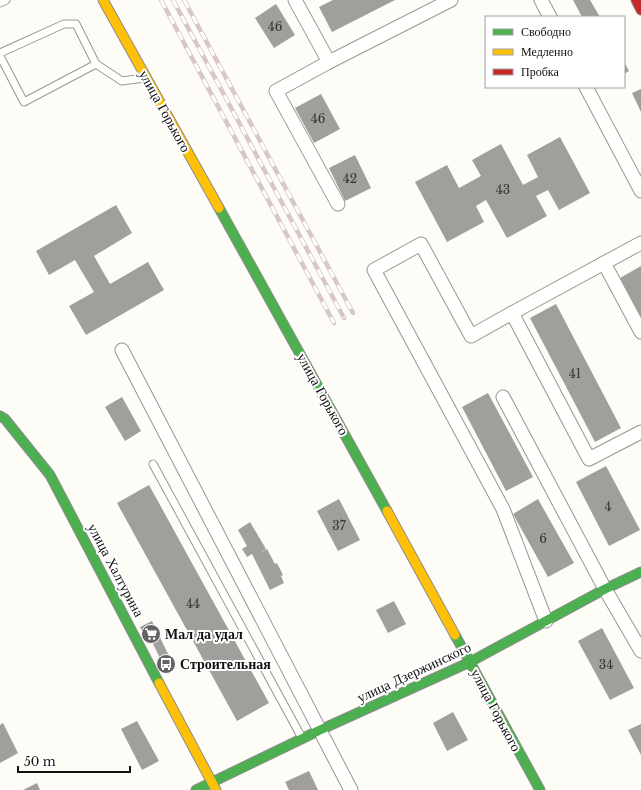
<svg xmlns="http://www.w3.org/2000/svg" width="641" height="790" font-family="'Libre Baskerville',serif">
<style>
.building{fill:#a19f9c}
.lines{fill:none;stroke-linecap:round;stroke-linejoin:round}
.lane-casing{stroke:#979795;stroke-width:9}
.street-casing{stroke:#979795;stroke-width:15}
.fast-casing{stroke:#8e8d8b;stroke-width:11}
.slow-casing{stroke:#8e8d8b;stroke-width:11}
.jam-casing{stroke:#8e8d8b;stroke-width:11}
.lane{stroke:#fffffe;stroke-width:7}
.street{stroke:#fffffe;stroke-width:13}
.fast{stroke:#4caf50;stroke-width:9}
.slow{stroke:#ffc107;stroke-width:9}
.jam{stroke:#c62828;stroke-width:9}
.rail-casing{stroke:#d9c6c7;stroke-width:4.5}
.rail{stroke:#fff;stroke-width:3;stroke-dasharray:9;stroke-linecap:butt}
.labels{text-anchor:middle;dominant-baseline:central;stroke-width:4;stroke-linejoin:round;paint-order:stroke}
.number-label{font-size:12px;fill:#353434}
.street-label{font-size:14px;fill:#111;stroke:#fff}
.poi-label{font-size:14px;font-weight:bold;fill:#111;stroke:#fff;text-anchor:start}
</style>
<rect width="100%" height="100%" fill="#fdfcf7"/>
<g class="building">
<path d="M333 0H395L332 32 319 7Z"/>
<path d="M573 0H590L600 17H582Z"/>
<path d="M276 4 295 35 274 48 255 18Z"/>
<path d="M624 62 629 71 624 74Z"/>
<path d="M641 89V112L632 93Z"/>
<path d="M321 94 340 129 314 143 295 108Z"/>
<path d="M560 137 590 193 559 210 548 190 536 196 547 216 507 238 486 200 476 206 484 222 447 242 415 182 447 165 459 188 481 176 472 160 501 144 523 185 538 177 527 155Z"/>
<path d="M355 155 371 188 345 201 329 168Z"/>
<path d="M116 205 132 233 94 256 110 284 148 262 164 290 86 335 69 306 94 292 75 260 49 275 36 251Z"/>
<path d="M641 266V317L620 278Z"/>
<path d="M556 304 621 428 595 442 530 318Z"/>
<path d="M488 393 533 477 506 491 462 407Z"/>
<path d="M122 397 141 431 125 441 105 407Z"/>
<path d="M606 466 640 530 609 546 576 482Z"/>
<path d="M149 485 269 703 237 721 117 503Z"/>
<path d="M339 499 360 540 338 551 317 511Z"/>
<path d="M538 499 574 563 548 577 513 514Z"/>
<path d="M250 522 266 549 258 554 267 549 275 564 277 563 283 575 281 576 284 583 270 590 252 554 247 557 242 549 247 546 238 530Z"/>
<path d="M394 601 406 624 388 633 376 610Z"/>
<path d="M152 621 169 656 161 660 152 642 148 643 140 627Z"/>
<path d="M602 628 634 688 610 700 578 641Z"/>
<path d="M453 712 468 740 447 751 433 723Z"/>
<path d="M137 721 159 761 142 770 121 729Z"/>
<path d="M3 723 18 753 0 763V725Z"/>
<path d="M641 724V755L628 730Z"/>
<path d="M309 771 318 790H289L285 782Z"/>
<path d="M37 783 40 790H23Z"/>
</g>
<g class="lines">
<defs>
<g id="lane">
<path d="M0 3 6 0"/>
<path d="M0 53 64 24H76L96 64 122 81 144 78"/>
<path d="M0 56 24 102 96 64"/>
<path d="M153 464 302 738"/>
</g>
<g id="street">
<path d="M295 0 329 62 451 0"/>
<path d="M541 0 550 17"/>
<path d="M329 62 276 91 338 204"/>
<path d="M586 87 641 191"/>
<path d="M641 243 512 313 589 459 641 432"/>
<path d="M604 263 641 332"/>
<path d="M512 313 471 336 421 244 374 270 503 509 546 621"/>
<path d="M122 350 351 790"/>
<path d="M503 397 605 589 641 651"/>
</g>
<g id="fast">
<path d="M219 208 387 511"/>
<path d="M0 416 5 419 50 475 159 683"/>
<path d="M455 635 540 790"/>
<path d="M196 790 320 730 470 662 605 589 641 572"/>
</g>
<g id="slow">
<path d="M103 0 219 208"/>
<path d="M387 511 455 635"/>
<path d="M159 683 216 790"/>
</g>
<path id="jam" d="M636 0 641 10"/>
</defs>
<use href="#lane" class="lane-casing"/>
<use href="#street" class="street-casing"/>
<use href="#fast" class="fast-casing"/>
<use href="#slow" class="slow-casing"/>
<use href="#jam" class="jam-casing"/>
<use href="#lane" class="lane"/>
<use href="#street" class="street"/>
<use href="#fast" class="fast"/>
<use href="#slow" class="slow"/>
<use href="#jam" class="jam"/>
<defs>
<g id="rail">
<path d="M161 0 334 323"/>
<path d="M173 0 344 318"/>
<path d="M184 0 353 313"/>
</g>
</defs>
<use href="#rail" class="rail-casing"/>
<use href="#rail" class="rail"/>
</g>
<defs>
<symbol id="supermarket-disc" viewBox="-11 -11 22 22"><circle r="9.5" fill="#646362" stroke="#fff"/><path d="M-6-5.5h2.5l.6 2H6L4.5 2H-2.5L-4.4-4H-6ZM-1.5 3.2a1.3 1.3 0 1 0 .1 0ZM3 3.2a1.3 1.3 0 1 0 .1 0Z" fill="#fff"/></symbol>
<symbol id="bus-disc" viewBox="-11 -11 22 22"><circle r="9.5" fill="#646362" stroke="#fff"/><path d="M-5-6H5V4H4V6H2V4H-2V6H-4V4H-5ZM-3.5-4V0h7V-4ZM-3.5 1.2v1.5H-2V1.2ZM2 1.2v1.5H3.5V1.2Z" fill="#fff"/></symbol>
</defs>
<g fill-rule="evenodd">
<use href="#supermarket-disc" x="140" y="623" width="22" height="22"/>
<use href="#bus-disc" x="155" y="653" width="22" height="22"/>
</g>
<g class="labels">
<g class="number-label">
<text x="275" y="26">46</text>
<text x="318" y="118">46</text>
<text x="350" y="178">42</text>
<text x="503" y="189">43</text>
<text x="575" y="373">41</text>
<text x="608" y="506">4</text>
<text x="339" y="525">37</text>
<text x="543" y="538">6</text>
<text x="193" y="603">44</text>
<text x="606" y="664">34</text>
</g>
<g class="street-label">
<text transform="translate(165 111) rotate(61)">улица Горького</text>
<text transform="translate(323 394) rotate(61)">улица Горького</text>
<text transform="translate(116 570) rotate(62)">улица Халтурина</text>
<text transform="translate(414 672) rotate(-25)">улица Дзержинского</text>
<text transform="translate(496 710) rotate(62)">улица Горького</text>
</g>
<g class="poi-label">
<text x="165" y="634">Мал да удал</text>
<text x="180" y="664">Строительная</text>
</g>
</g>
<rect x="485" y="16" width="140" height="72" fill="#ffffff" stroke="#a0a0a0"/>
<rect x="493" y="29" width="20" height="6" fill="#4caf50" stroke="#a0a0a0"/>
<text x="521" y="36" font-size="12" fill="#111111">Свободно</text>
<rect x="493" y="49" width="20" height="6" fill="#ffc107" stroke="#a0a0a0"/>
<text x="521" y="56" font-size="12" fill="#111111">Медленно</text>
<rect x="493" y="69" width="20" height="6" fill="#c62828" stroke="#a0a0a0"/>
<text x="521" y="76" font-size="12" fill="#111111">Пробка</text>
<path d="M18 766v6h112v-6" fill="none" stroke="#111111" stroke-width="2"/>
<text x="24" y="766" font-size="12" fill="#111111" stroke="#ffffff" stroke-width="3" paint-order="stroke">50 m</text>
</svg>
